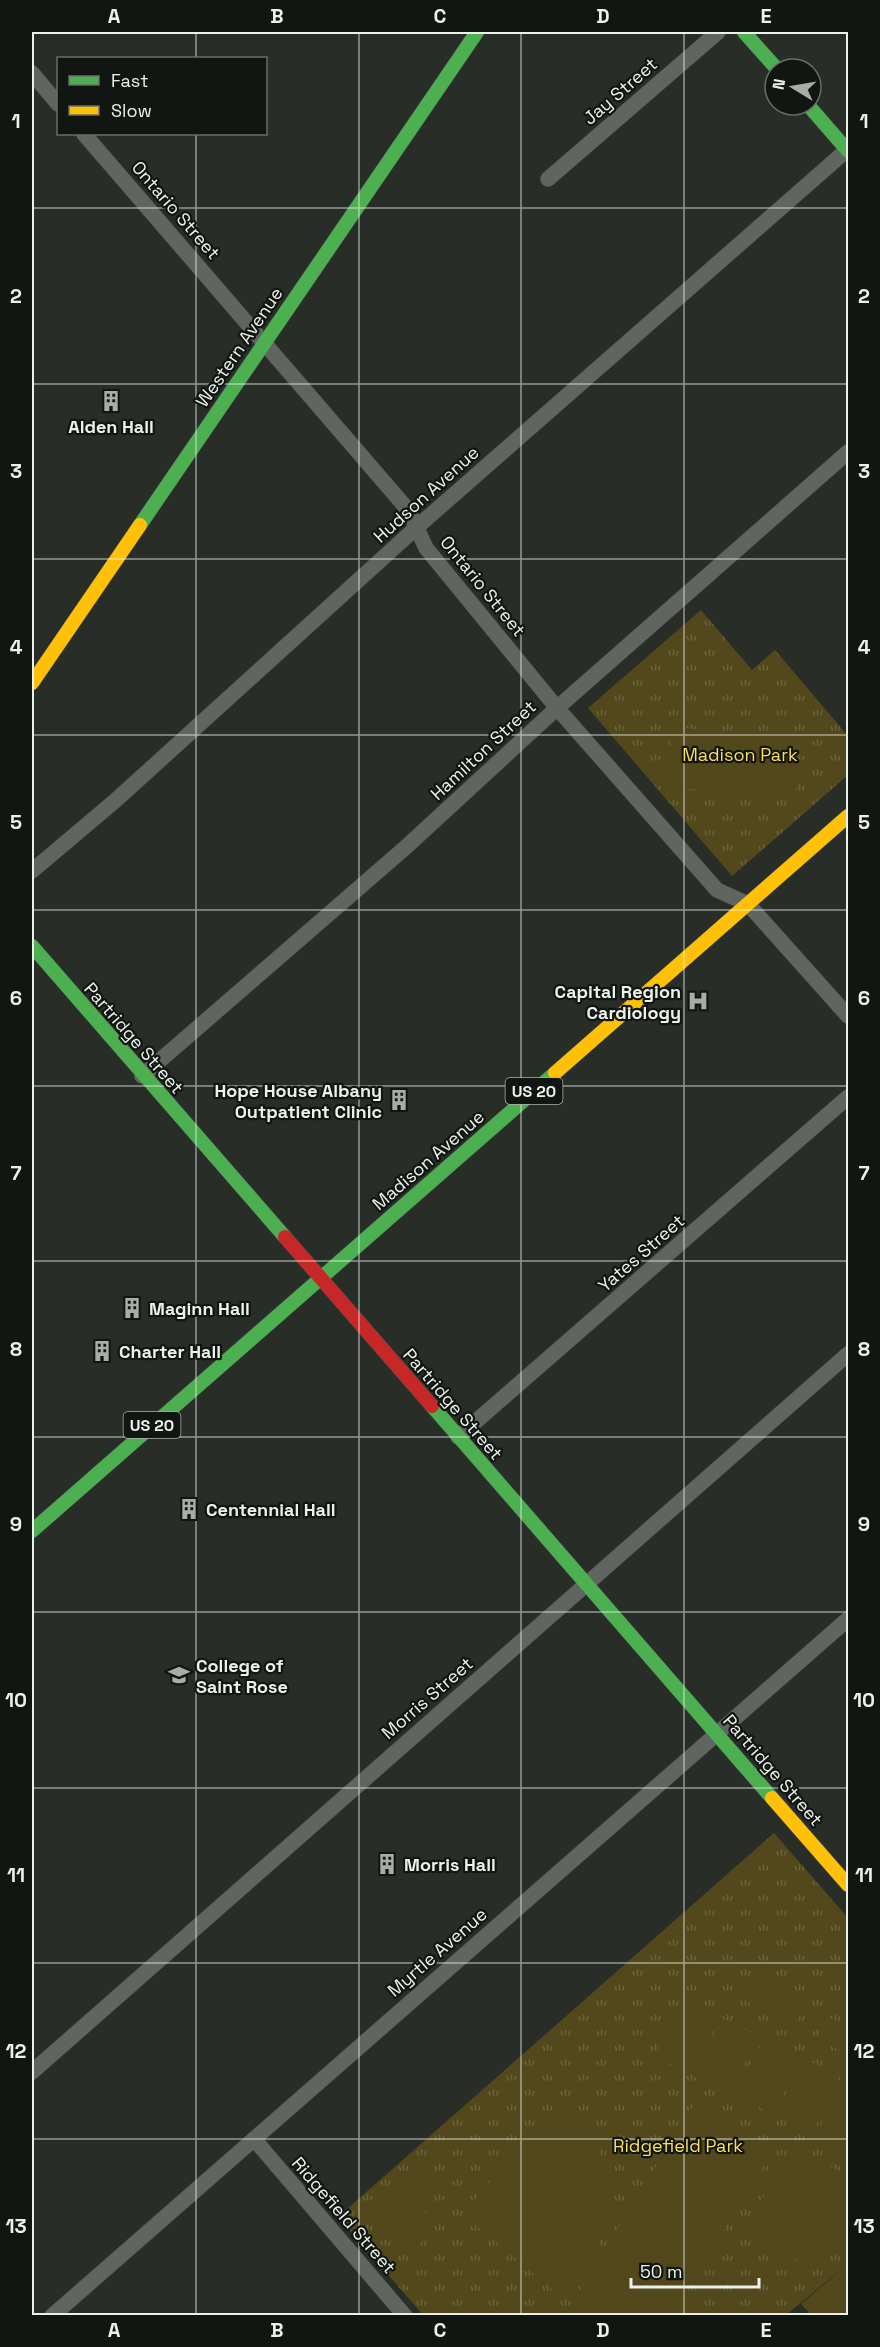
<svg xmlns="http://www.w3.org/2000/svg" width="880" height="2347" font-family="'Space Grotesk',sans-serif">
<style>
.grass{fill:url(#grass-tufts)}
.garden{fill:#52481c}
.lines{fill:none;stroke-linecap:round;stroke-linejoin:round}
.street-casing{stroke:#454a46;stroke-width:16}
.fast-casing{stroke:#454a46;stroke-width:15}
.slow-casing{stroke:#454a46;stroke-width:15}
.jam-casing{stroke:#454a46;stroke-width:15}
.street{stroke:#616562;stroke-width:15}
.fast{stroke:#4caf50;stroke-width:14}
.slow{stroke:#ffc107;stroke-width:14}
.jam{stroke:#c62828;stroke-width:14}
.grid{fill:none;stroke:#ebf2ec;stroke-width:1.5;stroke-opacity:0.55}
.labels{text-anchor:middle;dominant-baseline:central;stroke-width:4.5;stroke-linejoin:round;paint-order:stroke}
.shield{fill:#121612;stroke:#aab0ab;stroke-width:1.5}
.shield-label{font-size:16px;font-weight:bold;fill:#ebf2ec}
.street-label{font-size:18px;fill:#ebf2ec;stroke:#121612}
.poi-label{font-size:18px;font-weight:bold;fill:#ebf2ec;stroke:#121612;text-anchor:start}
.park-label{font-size:18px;fill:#fedf5a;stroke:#121612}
.neatline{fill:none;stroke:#ebf2ec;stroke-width:2}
.grid-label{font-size:20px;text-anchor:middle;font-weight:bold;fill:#ebf2ec}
</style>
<defs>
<pattern id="grass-tufts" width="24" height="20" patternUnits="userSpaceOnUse" patternTransform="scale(1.5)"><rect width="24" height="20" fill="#52481c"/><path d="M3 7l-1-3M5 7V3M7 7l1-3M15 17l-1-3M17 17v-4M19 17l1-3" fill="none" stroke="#6b633d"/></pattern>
</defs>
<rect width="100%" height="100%" fill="#282d28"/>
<g class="grass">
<path d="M701 610 752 670 775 650 848 736V775L732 876 588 708Z"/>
<path d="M774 1833 848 1918V2264L786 2315H423L338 2217Z"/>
</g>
<g class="garden">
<path d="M672 727 800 738 795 797 667 787Z"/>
<path d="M750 1976 806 2004 795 2025 740 1998Z"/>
<path d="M683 1999 720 2016 692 2074 655 2057Z"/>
<path d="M828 2017 848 2027V2054L817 2039Z"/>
<path d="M721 2018 758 2036 730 2094 693 2076Z"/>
<path d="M764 2038 801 2056 772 2114 735 2096Z"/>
<path d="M803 2058 840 2076 812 2134 775 2116Z"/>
<path d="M843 2078 848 2081V2153L815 2137Z"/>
<path d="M696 2101 774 2149 672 2315H607L576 2297Z"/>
<path d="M553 2109 569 2114 589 2137 605 2163 610 2189 605 2227 593 2259 564 2299 472 2222 471 2204Z"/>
<path d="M795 2146 848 2177V2223L814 2269C799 2259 770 2247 760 2233 745 2213 784 2164 795 2146Z"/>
<path d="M422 2174 428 2180 425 2206 427 2235 415 2249 402 2248 374 2209Z"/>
<path d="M848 2264V2315H811L801 2304Z"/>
</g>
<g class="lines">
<defs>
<g id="street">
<path d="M32 73 58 104"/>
<path d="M84 134 409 511 426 548 557 708 717 890 748 904 848 1016"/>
<path d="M548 179 718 32"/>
<path d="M32 871 116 800 417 527 848 149"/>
<path d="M142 1076 406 847 557 708 848 452"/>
<path d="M458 1437 848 1097"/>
<path d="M32 2072 848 1354"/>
<path d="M254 2139 405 2316"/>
<path d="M52 2316 848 1619"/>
</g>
<g id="fast">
<path d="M744 32 777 69"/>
<path d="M808 105 848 151"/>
<path d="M140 525 477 32"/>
<path d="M32 946 285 1237"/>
<path d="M432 1406 772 1798"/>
<path d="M32 1531 555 1073"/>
</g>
<g id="slow">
<path d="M32 683 140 525"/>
<path d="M555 1073 848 816"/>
<path d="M772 1798 848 1885"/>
</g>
<path id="jam" d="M285 1237 432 1406"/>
</defs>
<use href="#street" class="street-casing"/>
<use href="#fast" class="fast-casing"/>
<use href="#slow" class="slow-casing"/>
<use href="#jam" class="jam-casing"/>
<use href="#street" class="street"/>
<use href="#fast" class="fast"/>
<use href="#slow" class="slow"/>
<use href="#jam" class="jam"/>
</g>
<path class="grid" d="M196 32V58M359 32V2316M521 32V2316M684 32V2316M196 134V2316M32 208H848M32 384H848M32 559H848M32 735H848M32 910H848M32 1086H848M32 1261H848M32 1437H848M32 1612H848M32 1788H848M32 1963H848M32 2139H848"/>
<defs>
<symbol id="building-bare" viewBox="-9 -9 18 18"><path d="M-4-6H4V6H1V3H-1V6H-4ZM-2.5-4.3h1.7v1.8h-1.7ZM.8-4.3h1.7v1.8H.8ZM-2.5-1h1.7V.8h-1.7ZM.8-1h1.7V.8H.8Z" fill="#a7ada7" stroke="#121612" stroke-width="2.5" paint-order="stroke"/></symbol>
<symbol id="hospital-bare" viewBox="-9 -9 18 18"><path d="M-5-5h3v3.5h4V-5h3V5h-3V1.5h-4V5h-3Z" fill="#a7ada7" stroke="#121612" stroke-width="2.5" paint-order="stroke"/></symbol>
<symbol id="university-bare" viewBox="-9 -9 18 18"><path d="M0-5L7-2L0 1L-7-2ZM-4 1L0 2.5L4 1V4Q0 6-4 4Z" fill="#a7ada7" stroke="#121612" stroke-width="2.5" paint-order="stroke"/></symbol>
</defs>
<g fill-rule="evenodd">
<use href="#building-bare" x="96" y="386" width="30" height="30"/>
<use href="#hospital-bare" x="683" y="986" width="30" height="30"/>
<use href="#building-bare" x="384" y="1085" width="30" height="30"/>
<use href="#building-bare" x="117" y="1293" width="30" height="30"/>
<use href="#building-bare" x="87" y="1336" width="30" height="30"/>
<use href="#building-bare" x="174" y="1494" width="30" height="30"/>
<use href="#university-bare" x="164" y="1660" width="30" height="30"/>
<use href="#building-bare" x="372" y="1849" width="30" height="30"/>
</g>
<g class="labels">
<g class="shield">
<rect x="505.5" y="1078" width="57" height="26" rx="4.5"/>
<rect x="123.5" y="1412" width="57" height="26" rx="4.5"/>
</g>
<g class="shield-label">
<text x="534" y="1091">US 20</text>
<text x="152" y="1425">US 20</text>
</g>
<g class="street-label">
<text transform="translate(620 91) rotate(-41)">Jay Street</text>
<text transform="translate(176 210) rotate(49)">Ontario Street</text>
<text transform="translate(239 347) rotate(-56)">Western Avenue</text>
<text transform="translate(426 494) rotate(-42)">Hudson Avenue</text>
<text transform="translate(483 586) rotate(51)">Ontario Street</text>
<text transform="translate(483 750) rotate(-43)">Hamilton Street</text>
<text transform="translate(134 1038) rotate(49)">Partridge Street</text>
<text transform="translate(428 1160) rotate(-41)">Madison Avenue</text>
<text transform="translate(641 1253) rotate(-41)">Yates Street</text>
<text transform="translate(453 1404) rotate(49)">Partridge Street</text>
<text transform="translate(427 1698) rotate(-41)">Morris Street</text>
<text transform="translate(773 1770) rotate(49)">Partridge Street</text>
<text transform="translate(437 1952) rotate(-41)">Myrtle Avenue</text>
<text transform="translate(344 2215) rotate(49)">Ridgefield Street</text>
</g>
<g class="poi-label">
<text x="111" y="426" text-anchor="middle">Alden Hall</text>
<text x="681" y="991" text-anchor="end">Capital Region<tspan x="681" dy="21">Cardiology</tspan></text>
<text x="382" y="1090" text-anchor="end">Hope House Albany<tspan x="382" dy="21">Outpatient Clinic</tspan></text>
<text x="149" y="1308">Maginn Hall</text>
<text x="119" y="1351">Charter Hall</text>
<text x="206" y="1509">Centennial Hall</text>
<text x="196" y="1665">College of<tspan x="196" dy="21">Saint Rose</tspan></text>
<text x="404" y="1864">Morris Hall</text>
</g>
<g class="park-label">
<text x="740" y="754">Madison Park</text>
<text x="678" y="2145">Ridgefield Park</text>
</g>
</g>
<rect width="880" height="2347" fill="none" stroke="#121612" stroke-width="66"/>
<rect x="57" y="57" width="210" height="78" fill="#121612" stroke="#696e69" stroke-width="1.5"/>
<rect x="69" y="76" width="30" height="9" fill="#4caf50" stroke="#696e69" stroke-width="1.5"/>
<text x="111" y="87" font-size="18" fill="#ebf2ec">Fast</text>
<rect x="69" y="106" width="30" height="9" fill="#ffc107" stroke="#696e69" stroke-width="1.5"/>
<text x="111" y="117" font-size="18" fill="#ebf2ec">Slow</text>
<g transform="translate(793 87) rotate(281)"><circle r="28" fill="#121612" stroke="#696e69" stroke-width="1.5"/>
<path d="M0-4.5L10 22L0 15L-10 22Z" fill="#a7ada7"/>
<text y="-9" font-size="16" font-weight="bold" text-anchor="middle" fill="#ebf2ec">N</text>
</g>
<path d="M631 2278v9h128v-9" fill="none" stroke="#ebf2ec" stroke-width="3"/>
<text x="640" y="2278" font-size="18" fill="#ebf2ec" stroke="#121612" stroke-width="4.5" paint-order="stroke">50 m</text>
<rect x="33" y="33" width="814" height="2281" class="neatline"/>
<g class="grid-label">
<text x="114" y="23">A</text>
<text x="277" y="23">B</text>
<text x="440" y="23">C</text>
<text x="603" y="23">D</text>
<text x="766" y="23">E</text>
<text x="16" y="128">1</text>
<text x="864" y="128">1</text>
<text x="16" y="303">2</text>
<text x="864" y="303">2</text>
<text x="16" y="478">3</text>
<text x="864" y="478">3</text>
<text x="16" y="654">4</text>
<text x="864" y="654">4</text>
<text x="16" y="829">5</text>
<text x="864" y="829">5</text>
<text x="16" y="1005">6</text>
<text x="864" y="1005">6</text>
<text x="16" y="1180">7</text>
<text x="864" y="1180">7</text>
<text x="16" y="1356">8</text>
<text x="864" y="1356">8</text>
<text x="16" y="1531">9</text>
<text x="864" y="1531">9</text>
<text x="16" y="1707">10</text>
<text x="864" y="1707">10</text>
<text x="16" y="1882">11</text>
<text x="864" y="1882">11</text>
<text x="16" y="2058">12</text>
<text x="864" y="2058">12</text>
<text x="16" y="2233">13</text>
<text x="864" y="2233">13</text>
<text x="114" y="2337">A</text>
<text x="277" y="2337">B</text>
<text x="440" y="2337">C</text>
<text x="603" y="2337">D</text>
<text x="766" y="2337">E</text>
</g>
</svg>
